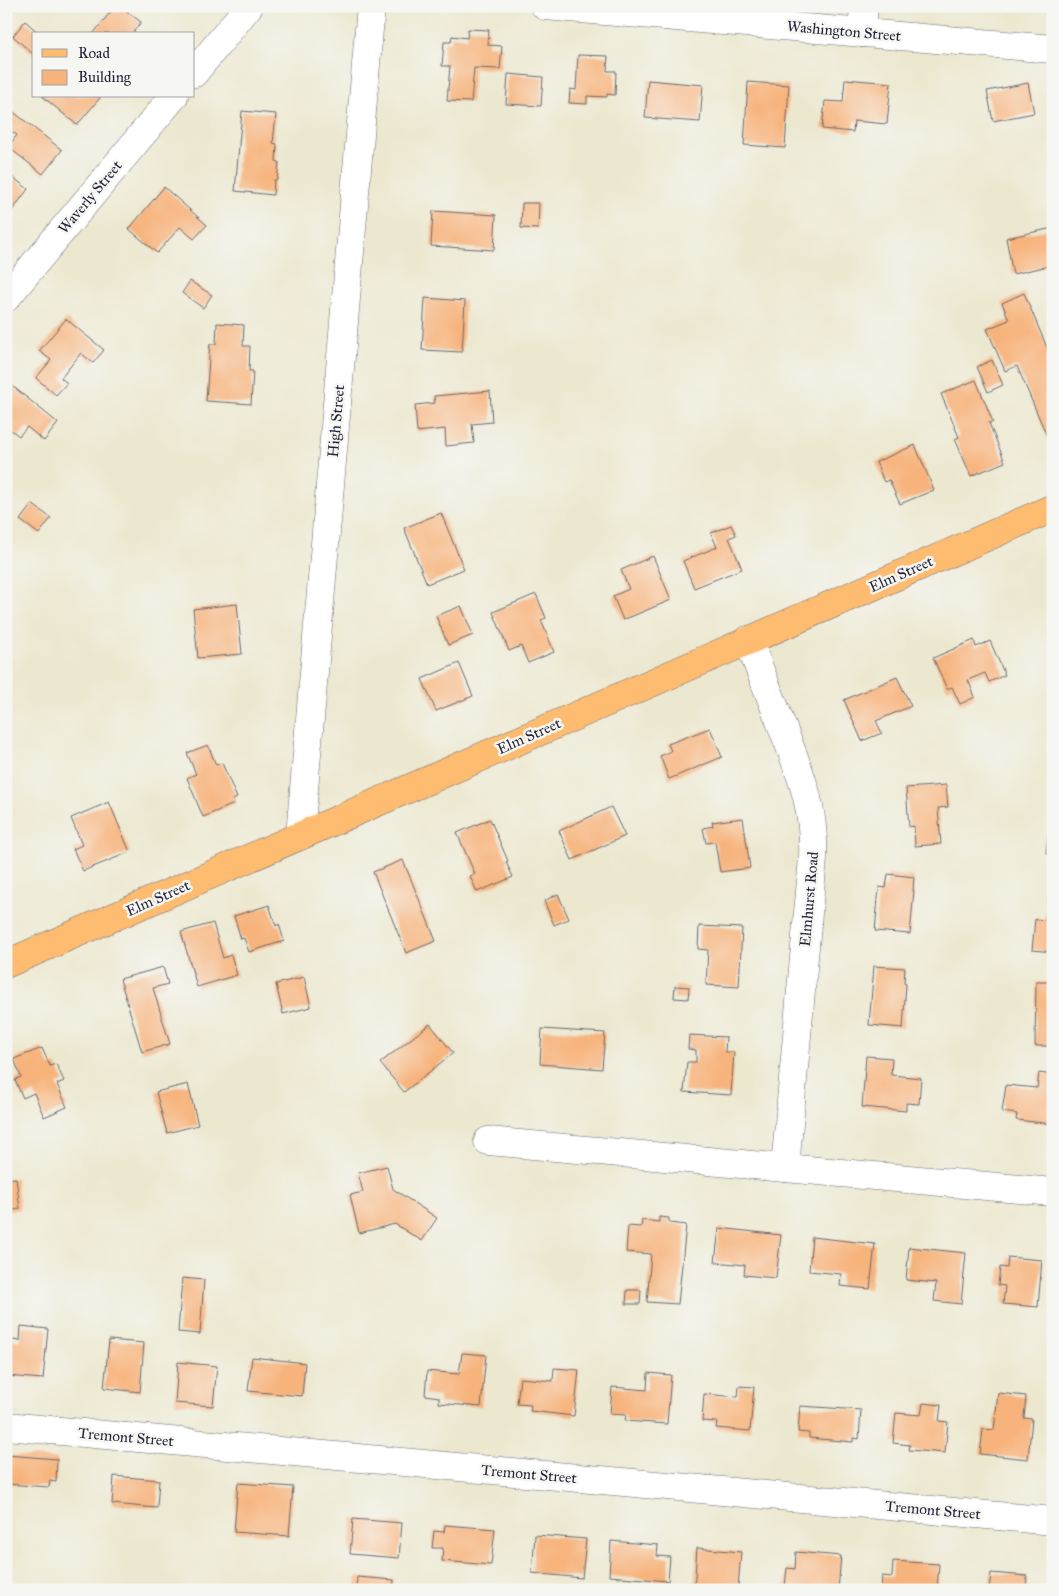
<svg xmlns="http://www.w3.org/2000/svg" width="1059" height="1596" font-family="'IM FELL Great Primer',serif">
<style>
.building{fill:#f7b37b}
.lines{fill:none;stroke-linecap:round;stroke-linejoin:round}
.minor-casing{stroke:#69676f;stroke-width:29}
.major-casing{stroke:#69676f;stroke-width:29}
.minor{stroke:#fff;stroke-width:28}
.major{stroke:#febc70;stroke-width:28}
.labels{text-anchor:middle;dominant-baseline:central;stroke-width:5;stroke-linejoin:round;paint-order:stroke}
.street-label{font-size:15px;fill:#22223b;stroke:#f6f6f2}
</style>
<rect width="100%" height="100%" fill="#f6f6f2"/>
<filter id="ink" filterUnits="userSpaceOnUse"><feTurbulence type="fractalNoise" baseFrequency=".02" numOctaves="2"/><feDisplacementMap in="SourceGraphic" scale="10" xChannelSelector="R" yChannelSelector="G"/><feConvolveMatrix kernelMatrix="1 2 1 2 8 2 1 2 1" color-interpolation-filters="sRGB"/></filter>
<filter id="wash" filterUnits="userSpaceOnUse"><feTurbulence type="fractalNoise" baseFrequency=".0096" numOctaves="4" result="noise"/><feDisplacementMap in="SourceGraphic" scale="20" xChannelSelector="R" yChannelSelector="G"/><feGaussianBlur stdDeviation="1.12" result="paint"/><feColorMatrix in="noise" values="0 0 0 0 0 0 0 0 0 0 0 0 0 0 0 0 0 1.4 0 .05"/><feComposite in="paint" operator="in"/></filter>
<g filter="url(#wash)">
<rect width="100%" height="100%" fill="#ece8d0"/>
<g id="blocks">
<g class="building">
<path d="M115 6H120L141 22 132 34H93Z"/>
<path d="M25 21 40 34H34V55L13 36Z"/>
<path d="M468 29 489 30 488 45 502 46 500 69 474 68 471 102 447 101 450 66H442L444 42H451L452 36 467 38Z"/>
<path d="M578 55 608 56 607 71H616L615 95 607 94V97L587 96V104L569 103 570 89 576 90Z"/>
<path d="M508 74 543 77 541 106 506 104Z"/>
<path d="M845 79 891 83 887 124 854 121 853 132 822 129 825 101 843 102Z"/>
<path d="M648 80 703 85 700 122 645 118Z"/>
<path d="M748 82 789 85 785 148 744 145Z"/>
<path d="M1028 83 1034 113 993 121 987 91Z"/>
<path d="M42 96H99L100 98 77 125Z"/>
<path d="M11 110 62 150 43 174 8 147 17 135 6 128V117Z"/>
<path d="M242 111 276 114 273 143 277 144 276 161 279 162 277 180H274L273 195 235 191Z"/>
<path d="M6 172 28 189 9 215 6 213Z"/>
<path d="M164 187 207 225 194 239 180 227 157 253 129 229Z"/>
<path d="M522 203H539L538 229 521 228Z"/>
<path d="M433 211 496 215 494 250 431 246Z"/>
<path d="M1053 228V265L1013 274 1006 238Z"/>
<path d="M190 281 212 295 203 308 182 293Z"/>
<path d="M1024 293 1051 357 1053 356V440L1049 441 1017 366 1005 371 987 329 1009 320 1002 303Z"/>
<path d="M425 298 465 301 462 352 422 350Z"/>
<path d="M66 319 104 350 93 363 81 353 61 378 67 383 56 395 36 378 51 360 39 351Z"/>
<path d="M217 323 244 325 243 346H250L249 371H253L251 404 206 401 210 344H216Z"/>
<path d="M992 360 1003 385 988 392 977 367Z"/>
<path d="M976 380 993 422 989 423 1005 462 971 476 955 439 959 437 941 394Z"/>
<path d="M10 384 58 423 44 441 27 427 19 436 6 426V388Z"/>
<path d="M490 391 492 422 472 424 474 443 446 446 445 429 417 432 415 405 435 403 434 396Z"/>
<path d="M915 445 934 490 900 504 889 480 884 482 876 462Z"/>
<path d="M32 504 51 518 39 534 20 520Z"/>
<path d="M441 513 464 569 427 584 404 528Z"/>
<path d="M731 525 736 535 729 538 742 569 694 588 683 561 717 547 711 533Z"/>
<path d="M653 556 671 600 623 620 613 596 629 589 621 570Z"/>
<path d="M536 594 546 618 541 620 554 652 528 663 521 646 509 651 493 612Z"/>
<path d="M237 604 242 654 198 658 193 609Z"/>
<path d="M461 606 473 635 448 645 436 616Z"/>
<path d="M974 640 976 647 990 641 1005 675 989 682 985 673 968 680 975 697 960 704 952 687 947 689 933 658Z"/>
<path d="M459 663 473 696 436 711 422 679Z"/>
<path d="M897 677 911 706 876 721 882 733 862 741 844 700Z"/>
<path d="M710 728 722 757 669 779 660 756 671 751 668 744Z"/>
<path d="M208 745 216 765 222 763 237 798 232 800 234 804 203 817 187 778 196 774 187 753Z"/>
<path d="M946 785 948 807 938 808 941 844 915 846 914 826 909 827 906 788Z"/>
<path d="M109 802 130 852 83 871 73 849 82 845 71 818Z"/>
<path d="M611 807 625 836 572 860 559 831Z"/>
<path d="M743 818 750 868 720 872 715 842 706 843 703 828 713 826 712 822Z"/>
<path d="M490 819 508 861 506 862 513 877 477 892 470 876 475 874 457 833Z"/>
<path d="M1049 827H1053V854L1046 853Z"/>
<path d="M403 860 436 941 406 953 373 872Z"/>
<path d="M888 874 914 877 913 891H914L910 934 875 931 879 887 886 888Z"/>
<path d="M1049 891H1053V952L1032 950 1035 919 1045 920Z"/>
<path d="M558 894 569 919 554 925 544 901Z"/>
<path d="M269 905 276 926 279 924 284 941 249 952 244 938 241 939 234 916Z"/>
<path d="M213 923 223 958 231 955 237 975 197 987 181 932Z"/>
<path d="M699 926 742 928 739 987 706 985 708 950 698 949Z"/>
<path d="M874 966 905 968 904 983 906 984 903 1028 869 1025Z"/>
<path d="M163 967 168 984 153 988 170 1044 142 1052 120 979Z"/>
<path d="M304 977 311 1007 283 1014 276 984Z"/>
<path d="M1036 982H1053V1046H1035Z"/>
<path d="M675 986 689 987 688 999 674 998Z"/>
<path d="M430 1024 453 1053 404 1092 380 1063Z"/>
<path d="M542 1029 605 1033 602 1069 540 1064Z"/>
<path d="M689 1035 726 1037 725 1052H734L731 1095 684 1092 687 1062H696V1050L688 1049Z"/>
<path d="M42 1048 50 1066 56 1064 64 1081 57 1084 67 1107 44 1117 34 1093 23 1098 15 1080 21 1077 14 1059Z"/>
<path d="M866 1056 892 1058 891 1075 921 1078 919 1104 906 1103V1111L862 1107Z"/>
<path d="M1039 1073 1053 1075V1124L1016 1120 1017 1114 1002 1112 1006 1085 1037 1088Z"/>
<path d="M188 1084 198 1125 167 1133 156 1092Z"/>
<path d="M387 1166 393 1189 437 1218 422 1241 395 1224 359 1233 350 1195 363 1192 358 1173Z"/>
<path d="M16 1178 20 1209 6 1211V1179Z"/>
<path d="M659 1217 669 1218V1223L686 1225 678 1304 647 1302 651 1254 626 1252 628 1226 641 1227 642 1220 659 1222Z"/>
<path d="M719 1228 781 1235 776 1278 744 1275 745 1265 715 1262Z"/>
<path d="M812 1237 875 1244 870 1289 840 1286 841 1274 809 1271Z"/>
<path d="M909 1247 966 1253 961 1304 934 1301 936 1283 906 1280Z"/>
<path d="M1008 1257 1042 1260 1038 1307 1003 1304 1005 1286 998 1285 1000 1267 1007 1268Z"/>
<path d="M182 1278 204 1280 200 1334 178 1332Z"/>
<path d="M627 1290H641L640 1304H626Z"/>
<path d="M21 1326 48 1329 43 1379 6 1376V1339L20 1341Z"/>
<path d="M109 1340 144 1343 140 1392 104 1388Z"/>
<path d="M462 1353 486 1355 481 1407 439 1403V1397L425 1395 427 1371 459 1374Z"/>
<path d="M252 1357 305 1363 302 1396 248 1391Z"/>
<path d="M178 1362 217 1366 213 1406 175 1403Z"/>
<path d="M554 1368 579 1370 574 1416 530 1411 531 1405 517 1404 520 1378 553 1381Z"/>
<path d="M648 1373 671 1375 667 1424 625 1421 626 1415 610 1414 612 1387 647 1390Z"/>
<path d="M739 1386 754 1387 750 1431 716 1428 717 1422 702 1421 704 1394 738 1397Z"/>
<path d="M998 1393 1026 1396 1024 1418 1032 1419 1028 1459 980 1454 983 1429 994 1430Z"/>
<path d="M923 1403 941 1405 939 1421 948 1422 945 1453 909 1450 910 1445 893 1443 896 1413 921 1415Z"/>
<path d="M800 1406 861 1410 859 1439 853 1438V1442L809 1438V1433L798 1432Z"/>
<path d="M6 1455 57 1459 56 1482 50 1481 49 1487 6 1484Z"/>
<path d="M114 1476 159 1480 157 1508 112 1504Z"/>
<path d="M238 1483 293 1487 289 1536 234 1532Z"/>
<path d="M353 1519 402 1523 399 1558 350 1554Z"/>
<path d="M445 1525 495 1529 491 1565 442 1561 443 1548H432L434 1531 444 1532Z"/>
<path d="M535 1535 586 1539 582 1578 532 1573Z"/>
<path d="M611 1541 658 1545 657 1556 670 1557 668 1581 609 1576Z"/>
<path d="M697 1548 741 1552 738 1588 726 1587V1590H694Z"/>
<path d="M796 1552 841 1556 838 1590 785 1587 787 1568 795 1569Z"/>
<path d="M893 1561 939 1564 937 1590H881L882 1576 892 1577Z"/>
<path d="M991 1573 1027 1576 1026 1590H989Z"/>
<path d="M357 1577 394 1580 393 1590H356Z"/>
</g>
</g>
</g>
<g filter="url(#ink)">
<use href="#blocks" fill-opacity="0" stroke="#69676f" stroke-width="1"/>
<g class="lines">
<defs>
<g id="minor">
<path d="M545 6 1053 49"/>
<path d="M862 33 864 6"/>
<path d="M194 73 249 6"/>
<path d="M6 298 174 96"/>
<path d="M748 640C760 670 772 700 783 729 801 775 815 807 813 858L785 1168 1053 1192"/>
<path d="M300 836 371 6"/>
<path d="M488 1141 785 1168"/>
<path d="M6 1426 1053 1521"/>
</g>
<path id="major" d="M6 964 1053 508"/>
</defs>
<use href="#minor" class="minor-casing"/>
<use href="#major" class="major-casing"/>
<use href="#minor" class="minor"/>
<use href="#major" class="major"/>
</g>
</g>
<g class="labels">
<g class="street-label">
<text transform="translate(844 31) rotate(5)">Washington Street</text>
<text transform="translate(90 197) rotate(-50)">Waverly Street</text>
<text transform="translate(336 421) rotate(-85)">High Street</text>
<text transform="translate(901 574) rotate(-24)">Elm Street</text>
<text transform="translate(529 736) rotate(-24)">Elm Street</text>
<text transform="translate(158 898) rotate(-24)">Elm Street</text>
<text transform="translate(809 899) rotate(-85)">Elmhurst Road</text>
<text transform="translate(126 1437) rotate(5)">Tremont Street</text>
<text transform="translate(529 1474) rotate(5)">Tremont Street</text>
<text transform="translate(933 1510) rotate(5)">Tremont Street</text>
</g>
</g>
<rect width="1059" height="1596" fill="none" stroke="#f6f6f2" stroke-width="25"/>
<rect x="32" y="32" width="162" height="65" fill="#f6f6f2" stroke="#a1a1a9"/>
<rect x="42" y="49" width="25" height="8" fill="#febc70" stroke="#a1a1a9"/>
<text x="78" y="58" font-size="15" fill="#22223b">Road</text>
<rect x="42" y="70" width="25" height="15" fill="#f7b37b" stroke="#a1a1a9"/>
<text x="78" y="82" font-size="15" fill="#22223b">Building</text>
</svg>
